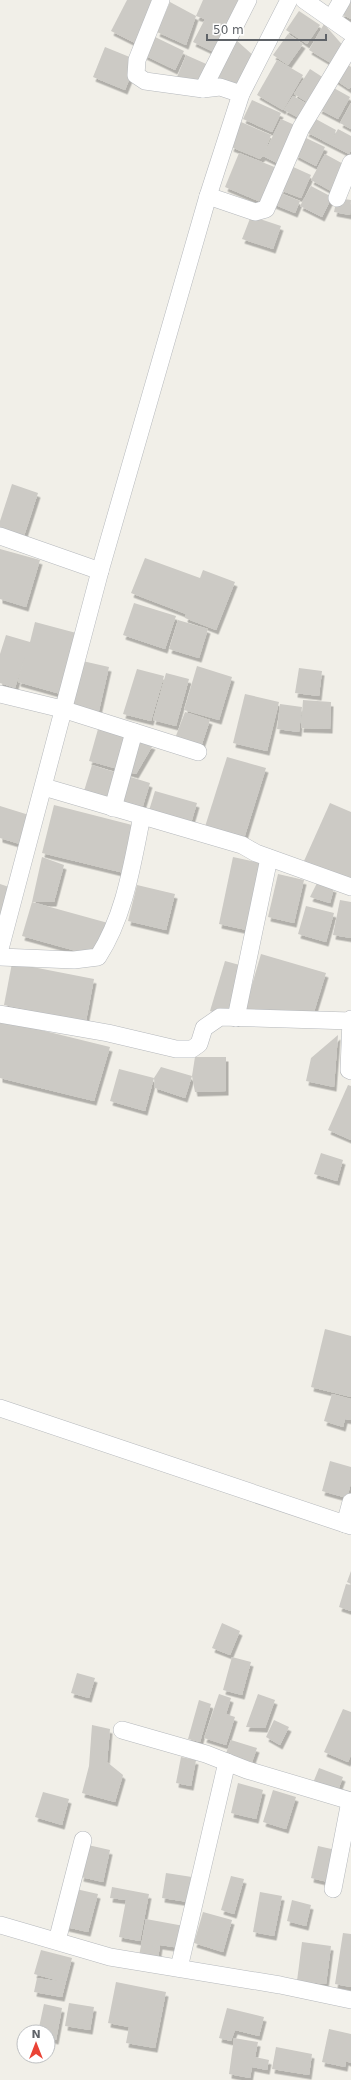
<svg xmlns="http://www.w3.org/2000/svg" width="351" height="2080" font-family="'DejaVu Sans',sans-serif">
<style>
.building{fill:#cccac5;filter:url(#shadow)}
.lines{fill:none;stroke-linecap:round;stroke-linejoin:round}
.street-casing{stroke:#b5b8bc;stroke-width:18}
.street{stroke:#fff;stroke-width:17}
</style>
<defs>
<filter id="shadow"><feDropShadow dx="2.5" dy="4.5" stdDeviation="0" flood-color="#0004"/></filter>
</defs>
<rect width="100%" height="100%" fill="#f1efe8"/>
<g class="building">
<path d="M127 0H158L135 43 111 31Z"/>
<path d="M203 0H241L229 29 210 22 227 30 216 53 193 42 205 19 196 16Z"/>
<path d="M349 0H351V19L341 14Z"/>
<path d="M170 2 196 16 186 45 157 32Z"/>
<path d="M299 11 320 25 307 44 286 30Z"/>
<path d="M324 24 346 49 336 66 309 50Z"/>
<path d="M288 34 303 44 288 65 273 55Z"/>
<path d="M153 36 184 51 175 70 144 55Z"/>
<path d="M235 39 255 57 239 91 216 80Z"/>
<path d="M105 47 137 60 125 90 93 77Z"/>
<path d="M186 55 213 67 203 89 177 77Z"/>
<path d="M277 60 303 75 283 110 257 95Z"/>
<path d="M346 63 351 67V87L349 89 334 79Z"/>
<path d="M310 69 327 80 312 105 294 94Z"/>
<path d="M332 87 350 97 338 119 319 109Z"/>
<path d="M293 96 311 106 303 120 284 110Z"/>
<path d="M252 100 281 113 272 132 243 119Z"/>
<path d="M351 103V129L340 123Z"/>
<path d="M314 118 336 130 331 142 338 129 351 136V150L349 154 306 132Z"/>
<path d="M281 119 299 127 281 165 263 156 260 159 231 147 241 122 271 135 264 154Z"/>
<path d="M304 137 325 147 316 166 295 155Z"/>
<path d="M239 153 277 168 263 203 225 187Z"/>
<path d="M325 154 347 166 333 192 311 180Z"/>
<path d="M291 166 311 175 301 198 280 190Z"/>
<path d="M311 186 332 197 322 217 300 206Z"/>
<path d="M278 192 300 201 295 213 273 204Z"/>
<path d="M337 198 351 200 350 215 334 212Z"/>
<path d="M251 216 281 226 273 249 242 239Z"/>
<path d="M12 484 38 493 24 536 0 528V521Z"/>
<path d="M0 549 40 560 26 607 0 599Z"/>
<path d="M145 558 200 578 203 570 235 582 216 630 185 618 186 614 131 593Z"/>
<path d="M134 603 176 616 165 649 123 635Z"/>
<path d="M178 620 208 629 199 658 169 649Z"/>
<path d="M35 622 80 634 64 695 18 682 25 656 15 688 0 683V654L6 635 30 642Z"/>
<path d="M78 660 109 667 98 715 67 708Z"/>
<path d="M197 666 232 677 219 720 184 710Z"/>
<path d="M299 668 322 671 319 696 295 693Z"/>
<path d="M137 669 164 676 151 721 123 714Z"/>
<path d="M166 673 189 679 176 726 153 720Z"/>
<path d="M245 694 279 702 267 751 233 743Z"/>
<path d="M303 700 331 702 330 729 301 728Z"/>
<path d="M280 704 302 707 299 732 277 729Z"/>
<path d="M185 712 210 720 200 750 174 741Z"/>
<path d="M98 729 153 745 136 774 89 761Z"/>
<path d="M227 757 266 768 242 845 203 833Z"/>
<path d="M92 765 150 783 142 809 84 791Z"/>
<path d="M155 791 197 803 189 830 147 817Z"/>
<path d="M330 803 351 812V882L304 861Z"/>
<path d="M54 805 136 826 124 873 42 853Z"/>
<path d="M0 806 29 815 20 844 0 838Z"/>
<path d="M42 857 64 865 54 902H32Z"/>
<path d="M233 857 265 864 251 931 219 924Z"/>
<path d="M278 874 304 880 294 923 268 917Z"/>
<path d="M317 883 334 888 330 903 310 897Z"/>
<path d="M0 884 9 887 0 917Z"/>
<path d="M137 885 175 894 166 930 128 921Z"/>
<path d="M340 900 351 902V938L333 935Z"/>
<path d="M32 902 108 923 98 957 22 936Z"/>
<path d="M306 906 334 913 326 942 298 934Z"/>
<path d="M261 954 326 973 313 1015 244 1012Z"/>
<path d="M225 961 247 967 231 1018 210 1011Z"/>
<path d="M12 963 94 979 86 1021 4 1005Z"/>
<path d="M0 1020 110 1047 94 1101 0 1078Z"/>
<path d="M338 1035 334 1087 306 1081 311 1058Z"/>
<path d="M195 1057H226V1091L195 1092 192 1076Z"/>
<path d="M161 1067 192 1076 185 1098 155 1088 154 1078Z"/>
<path d="M119 1069 154 1078 145 1111 110 1101Z"/>
<path d="M348 1085 351 1086V1140L328 1130Z"/>
<path d="M321 1153 343 1160 337 1181 314 1174Z"/>
<path d="M325 1329 351 1336V1397L311 1387Z"/>
<path d="M332 1394 351 1399V1420L345 1419 343 1427 324 1421Z"/>
<path d="M330 1461 351 1467V1483L347 1498 322 1491Z"/>
<path d="M351 1571V1584L347 1582Z"/>
<path d="M346 1584 351 1585V1611L339 1607Z"/>
<path d="M222 1623 240 1631 230 1655 212 1648Z"/>
<path d="M232 1657 251 1662 242 1695 223 1690Z"/>
<path d="M77 1673 95 1678 89 1698 71 1693Z"/>
<path d="M219 1694 231 1698 226 1714 235 1717 226 1745 204 1738Z"/>
<path d="M258 1694 275 1700 265 1728 246 1727Z"/>
<path d="M199 1700 211 1704 200 1742 188 1739Z"/>
<path d="M343 1709 351 1712V1755L348 1762 324 1752Z"/>
<path d="M274 1720 289 1727 280 1745 266 1737Z"/>
<path d="M92 1725 110 1729 107 1762 123 1775 115 1802 82 1793 89 1766Z"/>
<path d="M231 1740 257 1748 251 1765 225 1756Z"/>
<path d="M181 1757 196 1760 191 1786 176 1783Z"/>
<path d="M319 1768 343 1777 337 1793 313 1783Z"/>
<path d="M238 1783 263 1790 256 1819 231 1813Z"/>
<path d="M273 1790 296 1797 286 1829 263 1822Z"/>
<path d="M43 1792 69 1799 62 1825 35 1817Z"/>
<path d="M88 1845 110 1850 103 1882 81 1877Z"/>
<path d="M318 1846 336 1850 328 1882 311 1878Z"/>
<path d="M166 1873 192 1877 188 1902 162 1898Z"/>
<path d="M231 1876 244 1879 234 1914 221 1910Z"/>
<path d="M112 1887 149 1894 140 1941 119 1937 126 1900 110 1898Z"/>
<path d="M76 1889 98 1894 88 1932 66 1927Z"/>
<path d="M260 1892 282 1896 274 1936 253 1932Z"/>
<path d="M292 1900 311 1905 306 1926 287 1921Z"/>
<path d="M203 1912 232 1920 223 1952 194 1943Z"/>
<path d="M146 1919 184 1926 180 1948 160 1945 158 1959 139 1956Z"/>
<path d="M343 1933 351 1934V1987L335 1984Z"/>
<path d="M302 1942 331 1946 326 1984 297 1981Z"/>
<path d="M41 1950 72 1958 62 1997 34 1992 37 1978 63 1982 34 1974Z"/>
<path d="M116 1982 166 1992 155 2048 126 2043 129 2027 108 2023Z"/>
<path d="M69 2003 94 2007 90 2030 65 2026Z"/>
<path d="M44 2004 62 2008 56 2040 48 2038V2032H38Z"/>
<path d="M227 2008 264 2017 259 2036 235 2030 231 2041 219 2038Z"/>
<path d="M329 2029 351 2034V2063L346 2061 345 2067 322 2062Z"/>
<path d="M234 2038 258 2042 255 2057 269 2060 267 2070 252 2067 250 2078 229 2074Z"/>
<path d="M276 2047 312 2054 309 2075 272 2069Z"/>
</g>
<g class="lines">
<defs>
<g id="street">
<path d="M161 0 137 60 136 75 145 81 203 89 220 87 241 94"/>
<path d="M304 0 351 33"/>
<path d="M331 19 342 0"/>
<path d="M203 89 248 0"/>
<path d="M208 196 255 212 266 209 301 128 351 45"/>
<path d="M337 198 351 163"/>
<path d="M0 536 100 571"/>
<path d="M0 694 62 709 198 752"/>
<path d="M44 787 242 845 256 853 351 887"/>
<path d="M113 808 134 732"/>
<path d="M0 949 100 571 208 196 241 94 289 0"/>
<path d="M0 957 74 960 98 957C125 915 132 865 142 816"/>
<path d="M0 1014 108 1033 176 1049H192L199 1044 204 1028 220 1017 351 1021"/>
<path d="M236 1018 269 858"/>
<path d="M351 1019 349 1070 351 1071"/>
<path d="M0 1408 351 1526"/>
<path d="M345 1524 351 1502"/>
<path d="M122 1730 206 1754 247 1770 351 1801"/>
<path d="M333 1889 350 1801"/>
<path d="M0 1925 110 1957 280 1985 351 2000"/>
<path d="M57 1941 83 1840"/>
<path d="M179 1968 227 1762"/>
</g>
</defs>
<use href="#street" class="street-casing"/>
<use href="#street" class="street"/>
</g>
<g transform="translate(36 2044)"><circle r="19" fill="#ffffff" stroke="#bfc1c3"/>
<path d="M0-3L7 15L0 10L-7 15Z" fill="#ea4335"/>
<text y="-6" font-size="11" font-weight="bold" text-anchor="middle" fill="#5f6368">N</text>
</g>
<path d="M207 34v6h119v-6" fill="none" stroke="#5f6368" stroke-width="2"/>
<text x="213" y="34" font-size="12" fill="#5f6368" stroke="#ffffff" stroke-width="3" paint-order="stroke">50 m</text>
</svg>
